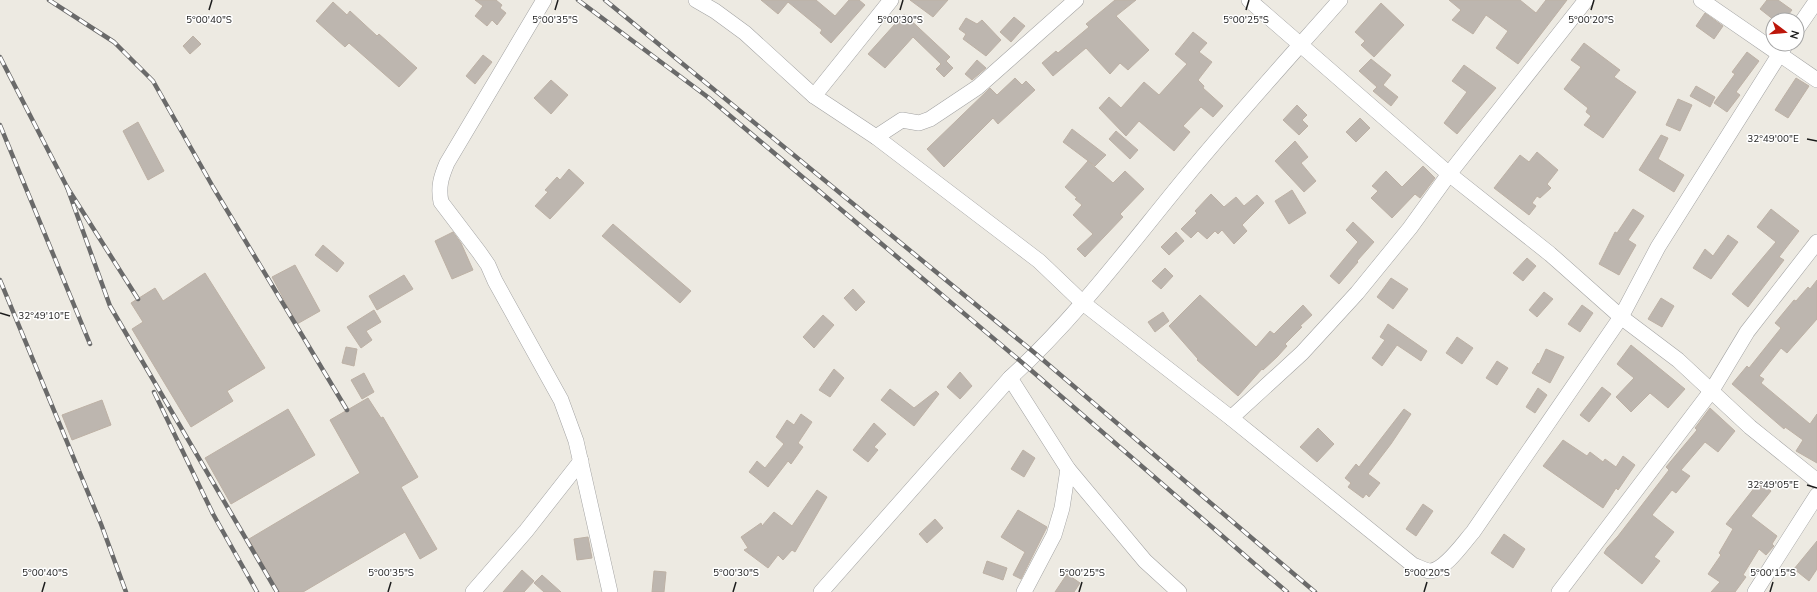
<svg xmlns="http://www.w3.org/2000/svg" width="1817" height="592" font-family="'Nunito Sans',sans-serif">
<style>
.building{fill:#bdb6af;stroke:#bdb1a5}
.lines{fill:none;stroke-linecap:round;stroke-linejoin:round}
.street-casing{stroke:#a3a3a3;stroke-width:16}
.street{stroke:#fff;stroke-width:15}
.rail-casing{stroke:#6a6a6a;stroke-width:4.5}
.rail{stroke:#fff;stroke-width:3;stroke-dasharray:9;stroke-linecap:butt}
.ticks{fill:none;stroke:#1c1c1c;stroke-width:1.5}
.ticks-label{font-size:10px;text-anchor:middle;fill:#1c1c1c;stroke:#fff;stroke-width:3;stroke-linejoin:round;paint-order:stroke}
</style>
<rect width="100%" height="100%" fill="#edeae2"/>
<g class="building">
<path d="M475 0H496L502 5 500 8 506 13 497 25 492 20 487 26 475 16 483 6Z"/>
<path d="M761 0H816L835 16 849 0H859L865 5 831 43 820 33 822 30 788 2 778 14Z"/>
<path d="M910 0H948L933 17Z"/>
<path d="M1115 0H1136L1116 16 1149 50 1128 70 1120 63 1110 74 1086 48 1053 76 1042 63 1056 51 1058 53 1089 27 1086 24Z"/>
<path d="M1449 0H1520L1536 13 1546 0H1567L1518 64 1496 48 1508 31 1486 15 1473 34 1452 20 1461 10Z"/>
<path d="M1767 0H1778L1792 10 1784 20H1774L1760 9Z"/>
<path d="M333 2 347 15 350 11 377 36 379 34 417 68 399 87 349 43 345 47 316 21Z"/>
<path d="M1381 3 1404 25 1374 57 1361 45 1365 41 1355 32Z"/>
<path d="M1705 13 1723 26 1714 39 1696 26Z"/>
<path d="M904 14 950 57 946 61 953 68 944 77 936 69 941 64 913 37 885 68 868 54Z"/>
<path d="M1014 17 1025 26 1011 42 1000 32Z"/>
<path d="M966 18 977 24 982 20 1001 40 986 56 963 39 966 34 959 29Z"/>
<path d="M1193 32 1207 43 1199 52 1212 62 1198 80 1204 86 1203 88 1223 106 1213 117 1201 107 1183 126 1190 132 1174 151 1139 121 1126 136 1099 108 1109 97 1121 108 1144 82 1159 95 1187 64 1175 54Z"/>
<path d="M193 36 201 44 190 54 183 46Z"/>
<path d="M1584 43 1620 70 1614 77 1636 92 1603 138 1584 125 1591 116 1586 112 1588 108 1564 89 1581 67 1571 60Z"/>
<path d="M1747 52 1759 61 1736 92 1740 95 1727 112 1714 103 1735 74 1732 72Z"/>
<path d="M483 55 492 62 475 84 466 76Z"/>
<path d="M1371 59 1391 75 1383 85 1398 97 1391 106 1373 91 1377 87 1359 71Z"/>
<path d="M977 60 986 68 972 80 965 74Z"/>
<path d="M1464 65 1496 88 1457 134 1444 123 1467 92 1452 81Z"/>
<path d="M1015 78 1022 85 1026 81 1035 90 998 124 993 118 944 167 927 149 990 88 997 95Z"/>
<path d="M1796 78 1809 86 1788 118 1775 110Z"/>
<path d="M551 80 568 95 551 114 534 98Z"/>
<path d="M1696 86 1715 97 1710 107 1690 96Z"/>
<path d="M1678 99 1692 105 1680 131 1666 125Z"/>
<path d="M1297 105 1307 115 1302 120 1308 126 1299 135 1283 120Z"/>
<path d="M1360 118 1370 128 1356 142 1346 132Z"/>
<path d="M138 122 164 171 148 180 123 131Z"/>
<path d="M1072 129 1106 155 1095 166 1063 142Z"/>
<path d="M1116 131 1138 150 1130 159 1109 139Z"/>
<path d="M1661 135 1668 138 1658 159 1684 175 1674 192 1639 170Z"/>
<path d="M1295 141 1308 157 1301 163 1316 181 1304 192 1275 161Z"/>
<path d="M1537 152 1558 170 1547 184 1551 188 1540 198 1537 196 1532 203 1536 206 1529 215 1494 188 1520 155 1529 162Z"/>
<path d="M1088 161 1113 183 1125 171 1144 189 1120 214 1123 217 1085 257 1077 249 1093 234 1073 215 1082 205 1075 199 1077 198 1065 187Z"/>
<path d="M1423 166 1435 178 1420 198 1415 194 1392 218 1371 198 1378 191 1372 186 1386 171 1402 187Z"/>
<path d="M569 169 584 183 550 219 535 206 548 192 545 190 557 177 560 180Z"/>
<path d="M1292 190 1306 213 1289 224 1275 201Z"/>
<path d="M1211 194 1224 207 1236 197 1244 206 1257 195 1264 203 1242 225 1247 231 1234 244 1222 230 1218 234 1215 231 1207 239 1198 231 1191 238 1181 229 1197 213 1195 211Z"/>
<path d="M1633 209 1644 216 1628 240 1636 245 1619 275 1599 264 1615 232 1617 233Z"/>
<path d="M1771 209 1799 231 1779 257 1784 260 1748 307 1732 294 1776 242 1757 227Z"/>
<path d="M1353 222 1374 242 1357 261 1358 262 1339 284 1330 276 1358 242 1346 230Z"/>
<path d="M613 224 691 291 680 303 602 236Z"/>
<path d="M453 232 461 243 473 270 452 279 435 241Z"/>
<path d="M1176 232 1184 241 1169 255 1161 247Z"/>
<path d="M1728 235 1738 242 1711 279 1693 268 1705 249 1713 256Z"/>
<path d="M323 245 344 263 337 272 315 255Z"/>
<path d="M1527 258 1536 266 1523 281 1513 273Z"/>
<path d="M295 265 320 311 297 324 272 277Z"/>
<path d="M1165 268 1173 276 1161 289 1152 281Z"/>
<path d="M205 273 265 368 227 391 233 401 191 427 132 329 143 322 131 303 155 288 163 301Z"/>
<path d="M404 275 413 289 377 310 369 296Z"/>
<path d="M1391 278 1408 289 1393 309 1377 297Z"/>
<path d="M1817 280V319L1787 353 1781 348 1759 376 1764 379 1761 383 1810 424 1817 414V463L1796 451 1803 440 1785 427 1784 429 1732 384 1747 366 1749 368 1781 328 1775 323 1794 300 1796 301 1808 287 1810 289Z"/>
<path d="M853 289 865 302 856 311 844 298Z"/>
<path d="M1544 292 1553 299 1537 317 1529 310Z"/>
<path d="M1200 295 1256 347 1270 331 1274 334 1303 305 1312 315 1300 326 1302 327 1285 344 1287 346 1277 357 1263 370 1262 369 1238 396 1197 360 1198 359 1169 326Z"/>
<path d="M1661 298 1674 306 1662 327 1648 319Z"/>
<path d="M1582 305 1593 313 1580 332 1568 324Z"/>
<path d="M374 310 381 322 366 331 372 340 361 348 347 327Z"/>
<path d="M1163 312 1169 321 1155 332 1148 322Z"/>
<path d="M823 315 834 325 814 348 803 337Z"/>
<path d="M1388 324 1427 351 1421 361 1397 345 1382 366 1372 358 1385 340 1380 337Z"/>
<path d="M1457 337 1473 348 1462 364 1446 353Z"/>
<path d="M1631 345 1685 389 1668 408 1650 393 1631 412 1616 397 1634 378 1617 364Z"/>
<path d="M346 347 357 349 354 366 342 363Z"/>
<path d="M1546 349 1564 357 1550 383 1532 373 1538 363 1539 364Z"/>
<path d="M1497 361 1508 368 1497 385 1486 378Z"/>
<path d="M834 369 844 378 830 397 819 390Z"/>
<path d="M960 372 972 386 960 399 947 387Z"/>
<path d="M364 373 374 392 362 399 351 380Z"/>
<path d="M1602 387 1611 394 1589 422 1580 415Z"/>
<path d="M1538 388 1547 395 1535 413 1526 407Z"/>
<path d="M890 389 914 408 936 391 939 394 914 426 881 400Z"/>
<path d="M368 398 381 418 383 417 418 477 401 487 437 549 420 559 405 532 303 592H279L249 539 360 473 330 420Z"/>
<path d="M102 400 111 425 72 440 62 415Z"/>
<path d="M1710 408 1735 431 1718 452 1705 442 1681 470 1690 476 1676 493 1672 490 1652 515 1674 532 1654 557 1660 561 1642 584 1604 553 1607 548 1618 536 1669 470 1666 467 1697 430 1695 428Z"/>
<path d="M288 409 315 455 231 504 205 458Z"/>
<path d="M1404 409 1411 414 1391 444 1368 474 1380 483 1369 497 1366 494 1363 498 1348 487 1351 483 1345 478 1356 464 1359 467Z"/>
<path d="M801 414 812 422 798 443 803 447 791 464 788 461 768 487 749 472 757 461 765 468 784 444 776 437 787 420 794 425Z"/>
<path d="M874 423 886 434 874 447 878 450 868 462 853 450Z"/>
<path d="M1318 428 1334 444 1317 462 1300 447Z"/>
<path d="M1563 440 1587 456 1590 452 1603 462 1605 459 1616 467 1623 456 1635 465 1618 490 1616 488 1603 508 1543 466Z"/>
<path d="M1023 450 1035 458 1024 477 1011 469Z"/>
<path d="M1759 482 1771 491 1751 516 1777 536 1772 544 1774 546 1766 555 1759 549 1743 575 1746 577 1735 592H1711L1720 582 1708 574 1721 555 1719 553 1733 529 1726 524Z"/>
<path d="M817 490 827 497 795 552 792 550 783 560 778 555 768 568 744 550 748 548 741 537 761 523 762 526 774 512 792 526Z"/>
<path d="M1423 504 1433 511 1416 536 1406 529Z"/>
<path d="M1018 510 1047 527 1021 579 1013 575 1025 552 1001 537Z"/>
<path d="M935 519 943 528 927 543 919 534Z"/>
<path d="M1504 534 1525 549 1513 568 1491 553Z"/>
<path d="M588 537 592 558 577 560 574 539Z"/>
<path d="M1817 541V569L1809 581 1794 569Z"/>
<path d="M987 561 1007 568 1003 580 983 573Z"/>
<path d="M522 570 534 581 524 592H503Z"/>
<path d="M654 571 666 572 664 592H652Z"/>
<path d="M1067 574 1080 583 1074 592H1055Z"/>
<path d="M542 575 561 592H544L534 583Z"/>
</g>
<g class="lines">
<defs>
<g id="street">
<path d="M544 0 447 163C441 177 438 187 441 202L479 252 488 265 495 281 561 400 576 441 610 592"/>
<path d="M696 0 715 11 745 33 814 96 876 137 1039 261 1083 303 1231 418 1413 565C1419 567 1425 571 1431 571 1446 569 1464 542 1473 532L1621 317 1658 247 1786 44"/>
<path d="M1249 0 1449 174 1550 254 1621 317 1678 360 1750 427 1817 481"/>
<path d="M1701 0 1817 80"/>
<path d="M1797 29 1817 0"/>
<path d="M814 96 891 0"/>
<path d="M876 137 902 120 919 123 930 119 978 87 1076 0"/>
<path d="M1010 378 1068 469 1145 561 1179 592"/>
<path d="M1231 418 1302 353 1357 293 1410 228 1449 174 1586 0"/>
<path d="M473 592 526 531 581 461"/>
<path d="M821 592 1010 378C1076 318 1129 246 1185 178 1235 117 1288 59 1340 0"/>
<path d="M1024 592 1054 535 1062 508 1068 469"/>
<path d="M1559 592 1712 390 1747 332 1817 242"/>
<path d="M1755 592 1817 495"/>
</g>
</defs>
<use href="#street" class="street-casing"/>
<use href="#street" class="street"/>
<defs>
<g id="rail">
<path d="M49 0 114 42 153 81 213 187 347 410"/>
<path d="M578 0 709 98 1025 365 1287 592"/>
<path d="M605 0 1036 354 1315 592"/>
<path d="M0 57 67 187 138 299"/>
<path d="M0 125 90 344"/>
<path d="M67 187 110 306 277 592"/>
<path d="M0 280 101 524 126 592"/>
<path d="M154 392 213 514 257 592"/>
</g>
</defs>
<use href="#rail" class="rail-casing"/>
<use href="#rail" class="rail"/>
</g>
<path class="ticks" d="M209 10 212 0M555 10 558 0M900 10 903 0M1246 10 1249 0M1591 10 1594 0M1807 139 1817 141M0 313 10 316M1807 485 1817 488M42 592 45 582M388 592 391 582M733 592 736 582M1079 592 1082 582M1424 592 1427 582M1770 592 1773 582"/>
<g class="ticks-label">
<text x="209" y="23">5°00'40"S</text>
<text x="555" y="23">5°00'35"S</text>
<text x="900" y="23">5°00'30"S</text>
<text x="1246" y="23">5°00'25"S</text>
<text x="1591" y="23">5°00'20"S</text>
<text x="1773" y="142">32°49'00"E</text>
<text x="44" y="319">32°49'10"E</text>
<text x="1773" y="488">32°49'05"E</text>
<text x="45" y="576">5°00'40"S</text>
<text x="391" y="576">5°00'35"S</text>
<text x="736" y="576">5°00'30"S</text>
<text x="1082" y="576">5°00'25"S</text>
<text x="1427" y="576">5°00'20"S</text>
<text x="1773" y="576">5°00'15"S</text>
</g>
<g transform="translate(1785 32) rotate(106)"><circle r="19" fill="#ffffff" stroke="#a4a4a4"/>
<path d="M0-3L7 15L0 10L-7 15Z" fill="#bd160a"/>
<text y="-6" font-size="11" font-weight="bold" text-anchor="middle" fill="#1c1c1c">N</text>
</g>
</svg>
